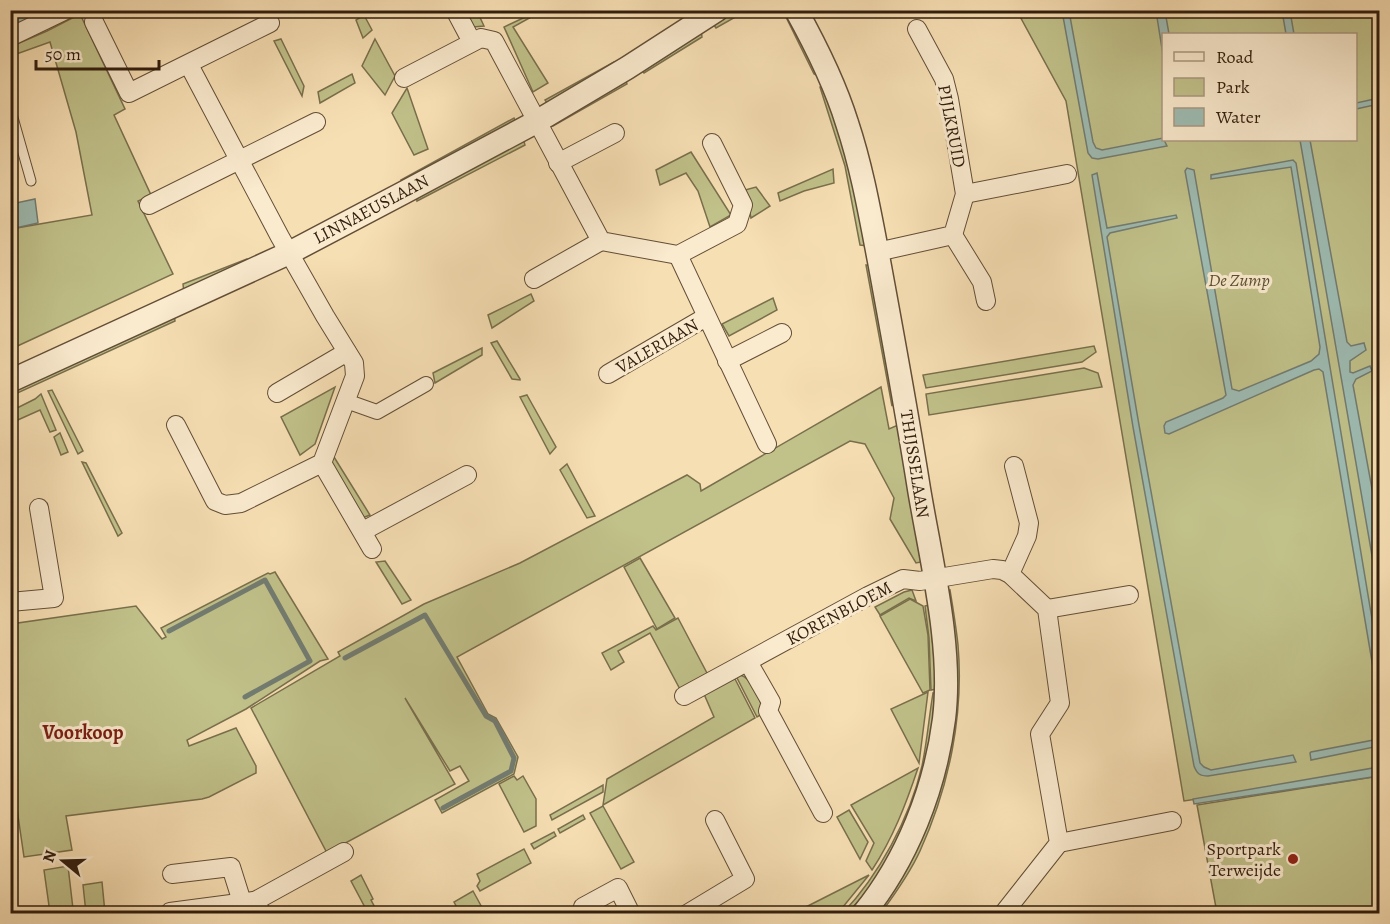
<svg xmlns="http://www.w3.org/2000/svg" width="1390" height="924" font-family="Alegreya,serif">
<style>
.green{fill:#c1c18a;stroke:#796f4c;stroke-width:1.5;fill-rule:evenodd}
.water{fill:#9ebcb3;stroke:#727c71;stroke-width:1.5}
.lines{fill:none;stroke-linecap:round;stroke-linejoin:round}
.stream{stroke:#727c71;stroke-width:5}
.service-casing{stroke:#624e37;stroke-width:11}
.pedestrian-casing{stroke:#624e37;stroke-width:16}
.minor-casing{stroke:#624e37;stroke-width:20}
.tertiary-casing{stroke:#624e37;stroke-width:25}
.service{stroke:#faeace;stroke-width:9}
.pedestrian{stroke:#faeace;stroke-width:14}
.minor{stroke:#faeace;stroke-width:18}
.tertiary{stroke:#faeace;stroke-width:22}
.poi-dot{fill:#8f2418;stroke:#faeace;stroke-width:2}
.labels{text-anchor:middle;dominant-baseline:central;stroke-width:6;stroke-linejoin:round;paint-order:stroke}
.street-label{font-size:18px;fill:#311d0d;stroke:#faeace}
.park-label{font-size:18px;font-style:italic;fill:#5c4e32;stroke:#faeace}
.poi-label{font-size:18px;fill:#311d0d;stroke:#faeace;text-anchor:end}
.neighbourhood-label{font-size:20px;font-weight:bold;fill:#7a1f14;stroke:#faeace}
</style>
<rect width="100%" height="100%" fill="#f7dfb4"/>
<filter id="stains"><feTurbulence type="fractalNoise" baseFrequency=".00333" numOctaves="4"/><feColorMatrix values="0 0 0 0 .2 0 0 0 0 .09 0 0 0 0 .02 0 0 0 .5 -.17"/></filter>
<radialGradient id="worn" r=".72"><stop offset=".6" stop-color="#630" stop-opacity="0"/><stop offset="1" stop-color="#630" stop-opacity=".3"/></radialGradient>
<g class="green">
<path d="M462 10 477 11 484 26 473 27Z"/>
<path d="M538 11H542L513 27 548 83 533 92 504 27Z"/>
<path d="M729 11H746L716 28 711 21Z"/>
<path d="M783 11H788L821 77 814 74Z"/>
<path d="M1017 11H1379V772L1184 801 1066 101ZM1164 34H1356V140H1164Z"/>
<path d="M80 14 125 109 114 115 151 195 138 201 173 274 11 349V229L92 215 76 132 50 42 11 56 10 47 47 31Z"/>
<path d="M364 15 372 30 363 38 356 20Z"/>
<path d="M701 29 702 37 644 73 639 67Z"/>
<path d="M281 39 304 86 302 96 274 41Z"/>
<path d="M375 39 395 76 385 95 362 66Z"/>
<path d="M614 62 617 67 549 106 545 100Z"/>
<path d="M352 74 355 83 320 103 318 92Z"/>
<path d="M625 78 627 84 553 126 550 121Z"/>
<path d="M826 86 849 154 868 246 860 245 845 166 820 87Z"/>
<path d="M407 88 428 149 414 155 392 113Z"/>
<path d="M514 118 518 128 406 186 401 180Z"/>
<path d="M522 135 525 145 417 201 416 195Z"/>
<path d="M691 152 731 215 710 227 698 191 686 173 660 185 656 170Z"/>
<path d="M833 169 834 183 804 191 780 201 778 193Z"/>
<path d="M756 187 770 206 751 218 745 190Z"/>
<path d="M247 259 250 265 184 294 183 284Z"/>
<path d="M866 265H872L895 391 892 406Z"/>
<path d="M531 294 534 301 492 328 488 315Z"/>
<path d="M773 298 777 310 729 336 722 324Z"/>
<path d="M174 313 175 321 11 396 10 386Z"/>
<path d="M497 341 520 379V380L512 379 491 343Z"/>
<path d="M1094 346 1096 352 1082 362 926 388 923 375Z"/>
<path d="M482 348V355L435 383 433 373Z"/>
<path d="M1084 368 1098 373 1102 387 929 415 926 394Z"/>
<path d="M335 387 315 444 300 455 281 417Z"/>
<path d="M881 387 889 429 898 425 921 562 916 563 890 519 894 498 865 444 850 441 457 657 488 714 496 718 518 757 514 774 442 813 435 800 469 781 460 766 450 771 405 698 455 784 327 853 251 708 340 656 338 652 424 604 520 563 687 475 700 484 701 491Z"/>
<path d="M52 390 83 451 78 454 48 391Z"/>
<path d="M41 394 56 430 50 432 40 410 11 423V411L35 399Z"/>
<path d="M527 395 556 447 550 454 520 397Z"/>
<path d="M60 433 68 452 61 455 54 437Z"/>
<path d="M334 457 370 515 362 518 329 462Z"/>
<path d="M82 462 86 463 122 533 118 536Z"/>
<path d="M567 464 595 516 587 518 560 470Z"/>
<path d="M640 558 675 618 657 629 624 567Z"/>
<path d="M385 561 411 600 402 604 376 562Z"/>
<path d="M275 572 328 659 320 661 246 709 187 740 189 746 236 728 256 766V773L209 797 202 799 66 816 72 850 24 857 10 761 11 624 136 606 162 639 166 637 161 628 268 573 270 574Z"/>
<path d="M912 590 916 601 909 598 880 615 875 607 904 592Z"/>
<path d="M950 590C953 608 956 626 958 645 964 715 949 787 920 851 910 873 895 894 881 913L867 914 938 774 945 591Z"/>
<path d="M910 599 923 606 928 635 930 690 923 693 880 616Z"/>
<path d="M929 605 937 689 931 690 929 638 925 606Z"/>
<path d="M678 618 708 675 682 693 650 633 618 651 624 662 611 670 602 653 653 626 656 630Z"/>
<path d="M740 675C751 677 763 702 762 714L757 717 736 676Z"/>
<path d="M734 677 755 718 603 805 607 779 714 717 704 694Z"/>
<path d="M928 692 919 763 891 709Z"/>
<path d="M933 693 938 694C929 752 919 811 889 863 878 881 861 897 848 913L842 914C879 875 910 818 922 766 927 742 929 717 933 693Z"/>
<path d="M918 768C906 804 893 838 872 870L866 861 874 843 851 805Z"/>
<path d="M514 776 517 780 523 776 536 799V826L524 832 499 784Z"/>
<path d="M1379 776V913H1217L1197 805Z"/>
<path d="M603 785V792L552 820 550 815Z"/>
<path d="M603 806 634 862 621 869 590 813Z"/>
<path d="M849 810 868 842 860 859 837 817Z"/>
<path d="M583 815 585 819 560 833 558 829Z"/>
<path d="M554 832 556 836 534 849 531 844Z"/>
<path d="M524 849 531 863 480 891 477 886 480 881 477 874Z"/>
<path d="M68 866 73 909 50 913 44 870Z"/>
<path d="M361 875 373 899 371 900 378 913H368L351 881Z"/>
<path d="M869 875 838 913H794Z"/>
<path d="M102 882 105 913H86L83 885Z"/>
<path d="M473 891 485 913H460L454 902Z"/>
</g>
<g class="water">
<path d="M27 11H46L11 28 10 19Z"/>
<path d="M1062 11H1069L1093 142 1096 148 1102 150 1163 138 1167 146 1098 159 1092 158 1088 153Z"/>
<path d="M1156 11H1165L1169 34H1164L1163 55Z"/>
<path d="M1282 11H1290L1294 34H1286Z"/>
<path d="M1379 98V104L1356 109V103Z"/>
<path d="M1300 140H1310L1347 342 1351 346 1364 343 1366 350 1350 361V372L1353 373 1370 366 1372 371 1356 379 1353 385 1379 527V596Z"/>
<path d="M1293 160 1296 163 1379 661V703L1323 372 1319 369 1314 370 1169 434 1165 433 1164 426 1166 422 1223 398 1226 395 1185 171 1187 168 1194 170 1232 389 1239 391 1311 361 1319 354 1320 347 1291 167 1211 179V175Z"/>
<path d="M1097 173 1107 228 1176 215 1177 218 1110 233 1107 237 1139 425 1200 763 1204 767 1211 770 1293 755 1296 762 1208 776C1200 776 1197 774 1194 766L1133 427 1092 175Z"/>
<path d="M35 199 38 223 11 229V204Z"/>
<path d="M1379 739V746L1311 760 1310 753 1311 752Z"/>
<path d="M1379 767V776L1194 804 1193 799Z"/>
</g>
<g class="lines">
<g class="stream">
<path d="M169 631 265 580 310 661 245 697"/>
<path d="M345 658 425 615 486 716 495 721 514 758 511 771 443 808"/>
</g>
<defs>
<path id="service" d="M10 107 31 181"/>
<path id="pedestrian" d="M346 401 377 412 426 384"/>
<g id="minor">
<path d="M455 10 472 42"/>
<path d="M94 22 129 93 270 23"/>
<path d="M10 37 66 10"/>
<path d="M404 78 481 38 494 41 601 241 678 255 737 224 743 205 712 143"/>
<path d="M558 163 615 133"/>
<path d="M965 194 1067 174"/>
<path d="M149 205 316 122"/>
<path d="M953 235 982 282 986 301"/>
<path d="M877 252 953 235 965 194 949 99 944 79 917 29"/>
<path d="M678 255 767 444"/>
<path d="M534 279 601 241"/>
<path d="M727 361 782 333"/>
<path d="M608 374 706 317"/>
<path d="M277 393 347 352"/>
<path d="M176 425 215 501 225 505 241 503 322 463 355 376 354 363 325 316 280 237 189 65"/>
<path d="M322 463 372 549"/>
<path d="M363 531 467 475"/>
<path d="M1010 574 1027 536 1029 523 1014 466"/>
<path d="M10 602 54 598 39 508"/>
<path d="M1047 609 1129 595"/>
<path d="M748 662 771 702 768 711 823 813"/>
<path d="M684 696 868 596 903 579 920 581 993 569 1002 570 1010 574 1047 609 1060 703 1040 734 1059 843 1003 914"/>
<path d="M1059 843 1172 821"/>
<path d="M172 874 231 867 242 902"/>
<path d="M170 912 254 901"/>
<path d="M262 914 255 901 344 852"/>
<path d="M586 914 583 907 618 888 631 914"/>
<path d="M687 914 745 879 715 820"/>
</g>
<g id="tertiary">
<path d="M796 10C816 46 835 84 847 123 862 168 870 214 879 261 893 337 907 413 919 489 931 561 953 647 944 719 935 789 907 860 863 914"/>
<path d="M10 381 289 253 403 193 536 122 627 68 717 10"/>
</g>
</defs>
<use href="#service" class="service-casing"/>
<use href="#pedestrian" class="pedestrian-casing"/>
<use href="#minor" class="minor-casing"/>
<use href="#tertiary" class="tertiary-casing"/>
<use href="#service" class="service"/>
<use href="#pedestrian" class="pedestrian"/>
<use href="#minor" class="minor"/>
<use href="#tertiary" class="tertiary"/>
</g>
<circle class="poi-dot" cx="1293" cy="859" r="6"/>
<g class="labels">
<g class="street-label">
<text transform="translate(952 126) rotate(79)">PIJLKRUID</text>
<text transform="translate(371 209) rotate(-28)">LINNAEUSLAAN</text>
<text transform="translate(657 346) rotate(-30)">VALERIAAN</text>
<text transform="translate(915 464) rotate(81)">THIJSSELAAN</text>
<text transform="translate(839 613) rotate(-28)">KORENBLOEM</text>
</g>
<g class="park-label">
<text x="1239" y="280">De Zump</text>
</g>
<g class="poi-label">
<text x="1281" y="849">Sportpark<tspan x="1281" dy="21">Terweijde</tspan></text>
</g>
<g class="neighbourhood-label">
<text x="83" y="732">Voorkoop</text>
</g>
</g>
<rect width="1390" height="924" fill="none" stroke="#f7dfb4" stroke-width="36"/>
<rect x="12" y="12" width="1366" height="900" fill="none" stroke="#311d0d" stroke-width="3"/>
<rect x="18" y="18" width="1354" height="888" fill="none" stroke="#311d0d" stroke-width="1.5"/>
<rect x="1162" y="33" width="195" height="108" fill="#faeace" stroke="#aa9881" stroke-width="1.5"/>
<rect x="1174" y="52" width="30" height="9" fill="#faeace" stroke="#aa9881" stroke-width="1.5"/>
<text x="1216" y="63" font-size="18" fill="#311d0d">Road</text>
<rect x="1174" y="78" width="30" height="18" fill="#c1c18a" stroke="#aa9881" stroke-width="1.5"/>
<text x="1216" y="93" font-size="18" fill="#311d0d">Park</text>
<rect x="1174" y="108" width="30" height="18" fill="#9ebcb3" stroke="#aa9881" stroke-width="1.5"/>
<text x="1216" y="123" font-size="18" fill="#311d0d">Water</text>
<g transform="translate(63 861) rotate(289)" stroke="#faeace" stroke-width="4.5" paint-order="stroke">
<path d="M0-4.5L10 22L0 15L-10 22Z" fill="#311d0d"/>
<text y="-9" font-size="16" font-weight="bold" text-anchor="middle" fill="#311d0d">N</text>
</g>
<path d="M36 60v9h123v-9" fill="none" stroke="#311d0d" stroke-width="3"/>
<text x="45" y="60" font-size="18" fill="#311d0d" stroke="#faeace" stroke-width="4.5" paint-order="stroke">50 m</text>
<rect width="100%" height="100%" filter="url(#stains)"/>
<rect width="100%" height="100%" fill="url(#worn)"/>
</svg>
